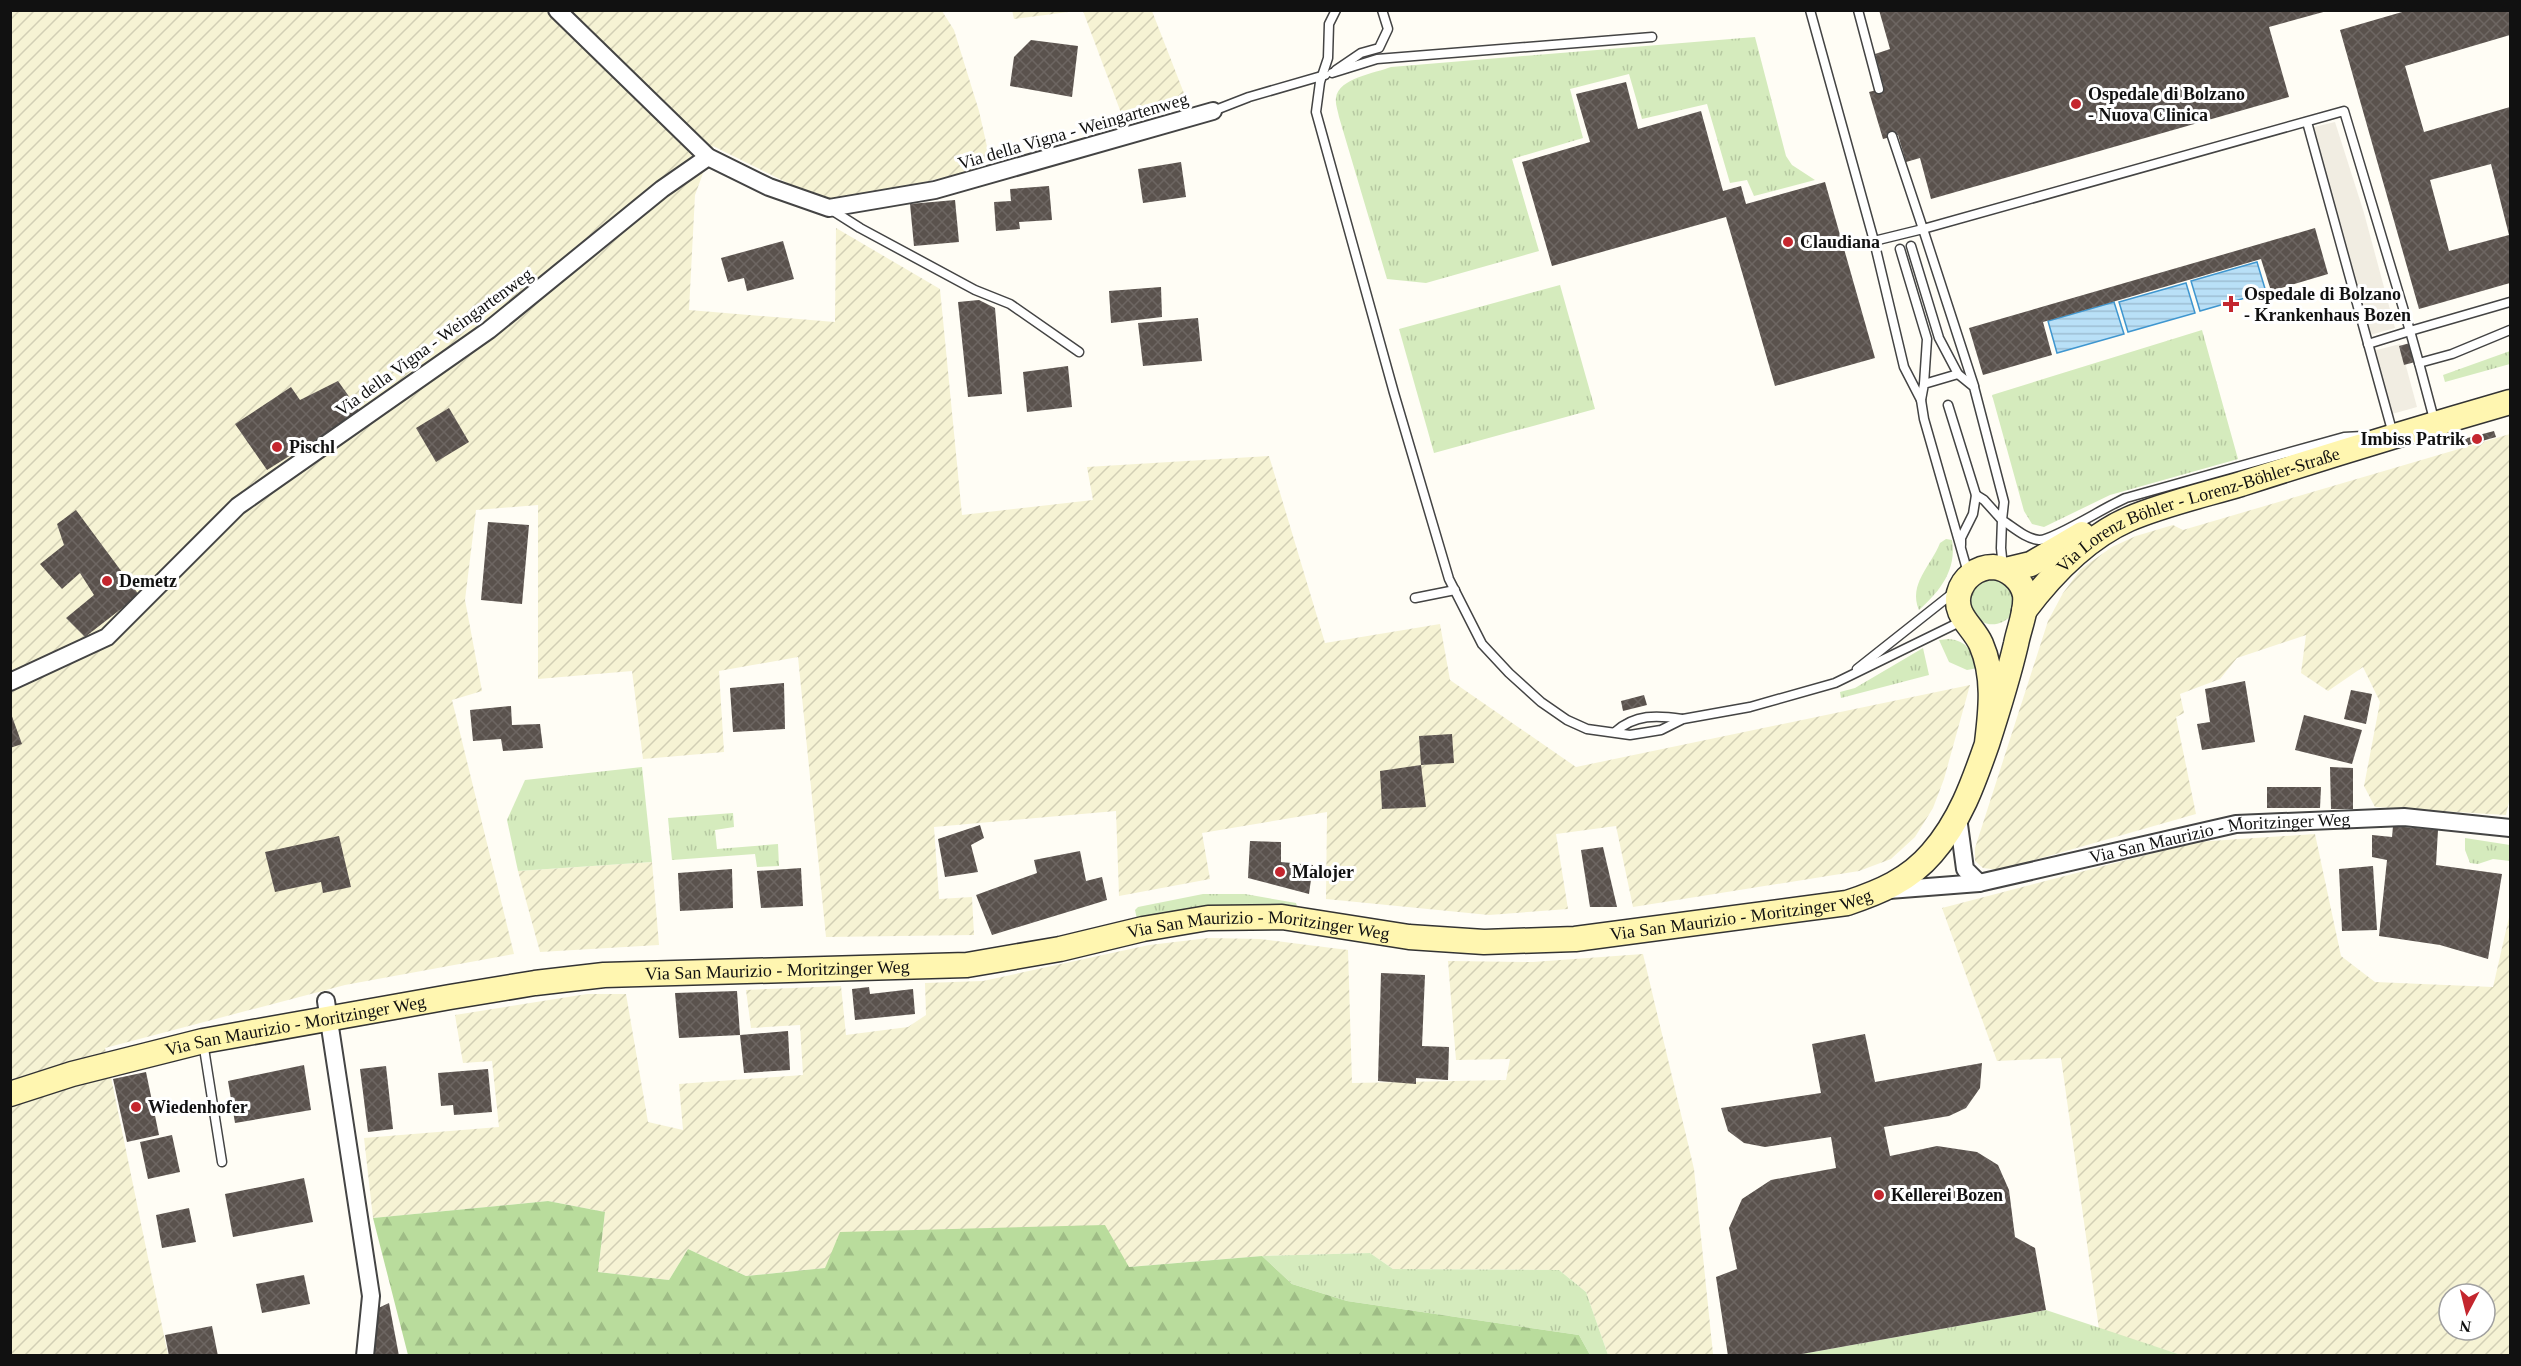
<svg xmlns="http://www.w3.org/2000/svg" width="2521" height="1366" font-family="Georgia,serif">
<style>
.farmland{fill:url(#farmland-furrows);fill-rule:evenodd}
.grass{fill:url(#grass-tufts)}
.forest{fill:url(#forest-firs)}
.plaza{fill:#f1ede2}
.water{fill:url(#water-rules);stroke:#3f96cf;stroke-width:1.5}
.building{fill:url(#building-cross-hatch);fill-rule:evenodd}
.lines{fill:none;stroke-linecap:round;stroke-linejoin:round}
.service-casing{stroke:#444;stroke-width:11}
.minor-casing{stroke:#444;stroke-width:20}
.secondary-casing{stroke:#333;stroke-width:27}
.service{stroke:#fff;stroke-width:8}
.minor{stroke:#fff;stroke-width:16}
.secondary{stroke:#fff6b0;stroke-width:24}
.poi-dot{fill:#c4262e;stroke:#fff;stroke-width:2}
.labels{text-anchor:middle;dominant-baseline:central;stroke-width:6;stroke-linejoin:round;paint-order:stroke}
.poi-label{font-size:18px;font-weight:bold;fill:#111;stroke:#fff;text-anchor:start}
.street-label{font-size:18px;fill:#111;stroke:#fff}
</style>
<defs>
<pattern id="farmland-furrows" width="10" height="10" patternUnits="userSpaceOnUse" patternTransform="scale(1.5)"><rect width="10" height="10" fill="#f6f3d4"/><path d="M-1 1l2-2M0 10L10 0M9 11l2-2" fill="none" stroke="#d2cfb5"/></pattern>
<pattern id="grass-tufts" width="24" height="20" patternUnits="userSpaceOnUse" patternTransform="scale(1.5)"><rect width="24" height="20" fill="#d5ebbd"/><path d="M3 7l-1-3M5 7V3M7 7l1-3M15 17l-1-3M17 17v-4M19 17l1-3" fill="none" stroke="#b6c8a1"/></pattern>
<pattern id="forest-firs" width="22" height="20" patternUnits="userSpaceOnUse" patternTransform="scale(1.5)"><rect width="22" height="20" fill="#b9dc9c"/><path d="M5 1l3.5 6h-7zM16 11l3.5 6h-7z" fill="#9ebc85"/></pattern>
<pattern id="water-rules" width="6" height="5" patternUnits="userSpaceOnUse" patternTransform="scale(1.5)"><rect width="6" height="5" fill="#b9e0f7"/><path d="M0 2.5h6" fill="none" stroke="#9ebfd3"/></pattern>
<pattern id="building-cross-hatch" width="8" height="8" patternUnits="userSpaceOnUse" patternTransform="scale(1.5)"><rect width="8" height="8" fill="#5a524d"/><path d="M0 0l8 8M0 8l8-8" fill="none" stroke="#6d6662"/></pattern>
</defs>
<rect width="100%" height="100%" fill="#fffdf5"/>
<g class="farmland">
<path d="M1012 10H1076V11L1014 19Z"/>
<path d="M10 11H942L954 30 979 111 988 151 984 168 830 204 713 146 695 195 689 310 835 322 836 228 940 289 962 515 1093 500 1087 467 1269 456 1325 643 1440 624 1450 680 1576 767 1970 685 1944 779 1933 808 1915 837 1891 859 1859 871 1633 907 1616 826 1556 834 1568 909 1489 915 1326 899 1327 812 1202 833 1210 879 1119 896 1116 811 934 827 939 899 972 897 974 935 826 937 798 657 719 671 724 752 643 759 632 671 538 679V505L476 510 465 600 482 691 452 700 514 954 345 985 105 1048 168 1355H11Z"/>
<path d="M1083 11H1152L1187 101 1124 121Z"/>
<path d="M2510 434V797L2506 815 2375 807 2364 786 2380 702 2363 667 2328 691 2301 673 2306 635 2237 658 2220 679 2180 694 2184 713 2176 717 2196 814 2000 870 1983 868 1975 861V848L2048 621 2063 593 2081 569 2112 547 2136 536 2173 525 2183 530Z"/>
<path d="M2315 834 2341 956 2375 982 2493 987 2510 913V1355L2178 1354 2099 1329 2061 1058 1997 1061 1942 908 2196 842ZM2449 1294H2485V1330H2449Z"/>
<path d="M652 862 659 945 540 952 518 871Z"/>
<path d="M1209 938 1260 939 1348 950 1352 1083 1506 1080 1510 1059 1456 1060 1448 961 1533 962 1643 954 1694 1169 1713 1354 1608 1355 1586 1292 1559 1270 1393 1269 1370 1253 1262 1256 1129 1267 825 1268 746 1276 688 1249 669 1280 598 1272 605 1212 548 1201 373 1218 364 1138 499 1127 492 1061 463 1063 455 1015 587 994H626L648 1122 683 1130 679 1084 803 1075 800 1025 751 1028 746 990 841 986 846 1035 908 1027 926 1015 925 983 983 981 1149 945Z"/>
</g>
<g class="grass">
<path d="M1755 37 1786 156 1792 165 1815 180 1754 196 1747 180 1730 183 1707 104 1642 119 1629 74 1570 89 1583 138 1512 159 1539 251 1426 283 1387 279 1339 117C1338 111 1335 104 1336 98 1338 78 1376 73 1391 67Z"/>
<path d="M1560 285 1595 409 1434 453 1399 329Z"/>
<path d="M2202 330 2238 459 2110 495 2044 527 2032 524 2024 511 1992 395Z"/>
<path d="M2510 351V364L2445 382 2443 375Z"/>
<path d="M1946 539 1952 540C1957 570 1940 591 1919 610 1908 584 1931 566 1940 543Z"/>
<path d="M1998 577 2015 592 2012 615C1998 629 1982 627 1970 611L1969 595 1977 582Z"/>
<path d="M1949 639C1967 641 1972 651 1978 668L1967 670 1949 662 1939 640Z"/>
<path d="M1923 648 1929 675 1841 698 1840 692 1855 688Z"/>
<path d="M642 767 652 862 518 871 507 820 525 780Z"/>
<path d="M733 813 734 827 715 830 717 849 778 844 779 866 757 867 755 854 672 860 668 818Z"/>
<path d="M2465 838 2510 845V861L2493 859 2478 864 2470 863 2465 850Z"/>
<path d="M1203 894H1245L1296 903 1298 910C1241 900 1194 907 1137 919L1135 910 1138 907Z"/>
<path d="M1370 1253 1393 1269 1559 1270 1586 1292 1608 1355H1590L1579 1335 1347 1301 1292 1284 1262 1256Z"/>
<path d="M2046 1310 2178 1354 2281 1356H1791Z"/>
</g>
<path class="forest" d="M548 1201 605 1212 598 1272 669 1280 688 1249 746 1276 825 1268 840 1232 1105 1225 1129 1267 1262 1256 1292 1284 1347 1301 1579 1335 1590 1355H408L373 1218Z"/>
<g class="plaza">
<path d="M2335 122 2364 213 2395 328 2370 335 2310 128Z"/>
<path d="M2400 344 2417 407 2392 414 2373 351Z"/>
</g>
<g class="water">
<path d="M2257 262 2266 292 2200 311 2191 281Z"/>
<path d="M2186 283 2195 313 2128 332 2119 302Z"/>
<path d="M2114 302 2124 334 2057 353 2048 321Z"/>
</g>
<g class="building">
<path d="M1879 10H1957L1958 12 1965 10 2327 11 2269 27 2289 97 1931 199 1920 158 1906 162 1898 135 1883 139 1869 92 1884 88 1875 54 1890 49Z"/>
<path d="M2409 10H2510V35L2405 66 2424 132 2510 107V283L2419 309 2340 30ZM2491 164 2509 235 2449 251 2430 180Z"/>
<path d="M1031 40 1078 46 1072 97 1010 86 1014 57Z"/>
<path d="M1626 82 1638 129 1701 111 1723 191 1741 186 1746 204 1825 182 1875 358 1775 386 1726 217 1552 266 1522 162 1590 142 1576 94Z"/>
<path d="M1181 162 1186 197 1143 203 1138 169Z"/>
<path d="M1049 186 1052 220 1019 222 1020 229 996 231 994 202 1011 201 1010 189Z"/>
<path d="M955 200 959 242 914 246 910 204Z"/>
<path d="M2315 228 2328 274 2271 291 2261 259 2043 322 2052 355 1983 375 1969 328Z"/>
<path d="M783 241 794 279 747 291 744 278 728 282 721 258Z"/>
<path d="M1161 287 1162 317 1111 323 1109 291Z"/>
<path d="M979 300 995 308 1002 394 968 397 958 302Z"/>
<path d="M1198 318 1202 361 1143 366 1138 323Z"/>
<path d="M2410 343 2415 362 2404 365 2399 346Z"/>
<path d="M1068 366 1072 407 1027 412 1023 372Z"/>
<path d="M338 381 360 412 267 470 235 424 291 387 300 400Z"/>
<path d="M449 408 469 442 436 462 416 428Z"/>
<path d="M2494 431 2496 437 2458 448 2456 441Z"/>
<path d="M76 510 139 595 85 637 66 618 94 595 80 573 62 589 40 564 64 545 57 524Z"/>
<path d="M488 522 529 525 522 604 481 600Z"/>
<path d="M2245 681 2255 742 2202 750 2197 724 2210 722 2205 689Z"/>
<path d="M784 683 785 729 733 732 730 688Z"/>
<path d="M2351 690 2372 694 2366 724 2344 719Z"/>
<path d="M1644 695 1647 705 1623 711 1621 701Z"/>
<path d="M511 706 512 725 540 724 543 748 503 751 501 739 473 741 470 710Z"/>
<path d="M10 711 22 744 10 748Z"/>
<path d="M2304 715 2362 730 2352 764 2295 750Z"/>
<path d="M1452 734 1454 763 1421 765 1419 736Z"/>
<path d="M1421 765 1426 807 1382 809 1380 771Z"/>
<path d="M2330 767 2353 768V809H2331Z"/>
<path d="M2267 787H2321L2320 808H2267Z"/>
<path d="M980 825 984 838 971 845 978 872 945 877 938 839Z"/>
<path d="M2393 826 2438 830 2436 865 2502 874 2488 959 2440 945 2379 936 2387 860 2372 857V835L2392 837Z"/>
<path d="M339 836 351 887 323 893 321 882 275 892 265 852Z"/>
<path d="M1250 841 1281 842V862L1313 865 1309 894 1248 878Z"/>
<path d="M1603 847 1617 907H1590L1581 850Z"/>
<path d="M1080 851 1086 881 1102 877 1107 900 992 935 976 895 1037 873 1034 860Z"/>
<path d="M2373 866 2377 930 2342 931 2339 869Z"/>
<path d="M801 868 803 906 761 908 757 871Z"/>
<path d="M732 869 733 908 680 911 678 873Z"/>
<path d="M1381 973 1425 975 1422 1046 1449 1047 1448 1080 1416 1078V1084L1378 1081Z"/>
<path d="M869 987 870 994 913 989 915 1014 855 1020 852 989Z"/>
<path d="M737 991 740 1035 679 1038 675 993Z"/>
<path d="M788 1031 790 1070 744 1073 740 1035Z"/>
<path d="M1865 1034 1875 1082 1982 1063 1980 1088 1966 1108 1949 1116 1884 1127 1890 1156 1937 1146 1977 1152 1998 1165 2009 1190 2015 1237 2035 1248 2046 1310 1791 1356H1728L1716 1277 1737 1269 1729 1228 1742 1199 1771 1180 1836 1168 1831 1137 1765 1147 1744 1143 1728 1131 1721 1108 1821 1093 1812 1044Z"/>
<path d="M304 1065 311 1110 235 1123 228 1081Z"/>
<path d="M386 1066 393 1129 368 1132 360 1069Z"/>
<path d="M488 1069 492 1112 454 1115 453 1105 441 1106 438 1073Z"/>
<path d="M146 1072 159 1135 127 1142 113 1079Z"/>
<path d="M172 1135 180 1172 148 1179 140 1142Z"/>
<path d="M304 1178 313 1222 233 1237 225 1194Z"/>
<path d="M189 1208 196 1242 162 1248 156 1215Z"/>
<path d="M304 1275 310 1304 262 1313 256 1284Z"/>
<path d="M389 1303 399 1356H371L376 1309Z"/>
<path d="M212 1326 218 1356H169L165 1335Z"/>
</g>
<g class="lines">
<defs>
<g id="service">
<path d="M1336 10 1329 24 1328 58 1320 82 1316 112 1394 393 1449 579 1482 644 1509 673 1541 702 1567 720 1587 729 1630 735 1661 730 1683 719 1750 707 1835 683 1964 620"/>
<path d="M1810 10 1874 241 1904 367 1921 400"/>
<path d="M1858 10 1879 89"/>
<path d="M1336 70 1361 53 1379 48 1388 29 1382 10"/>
<path d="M1332 73 1377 59 1652 37"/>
<path d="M1213 111 1249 97 1325 75"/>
<path d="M2307 122 2393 434"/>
<path d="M1892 136 1923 229 2344 111 2410 331 2368 344"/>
<path d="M830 209 860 228 975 290 1010 304 1079 352"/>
<path d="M1874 241 1923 229 1974 386"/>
<path d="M1911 246 1939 338 1958 374"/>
<path d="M1900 249 1927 339 1924 384"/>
<path d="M2419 363 2410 331 2510 302"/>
<path d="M1948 405 1976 495 1973 514 1961 538V545"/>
<path d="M2435 423 2419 363 2452 354 2510 330"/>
<path d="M1976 495 1984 500 2002 520 2001 548 2003 567"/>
<path d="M1968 573 1924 419 1921 400 1924 384 1958 374 1974 387 2004 502 2002 520C2013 527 2026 539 2039 540 2052 541 2108 505 2126 498L2344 437 2362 436"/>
<path d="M1415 598 1455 590"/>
<path d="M1857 669 1953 593"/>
<path d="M1615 732C1635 714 1657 715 1682 719"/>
<path d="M203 1042 222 1162"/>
</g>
<g id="minor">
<path d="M557 10 708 157 769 187 829 208 935 190 1213 111"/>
<path d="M10 682 107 637 238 506 489 330 662 189 708 157"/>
<path d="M1958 817 1965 869 1979 883"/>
<path id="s1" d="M1889 890 1979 883 2236 824 2404 817 2510 828"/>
<path d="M326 1001 371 1296 365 1356"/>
</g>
<g id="secondary">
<path d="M2006 570 2031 564 2082 534"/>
<path id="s2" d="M2024 611C2051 575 2086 538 2129 519 2164 504 2204 495 2241 484 2331 455 2420 428 2510 402"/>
<path id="s3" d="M10 1094 72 1074 203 1041 450 997 535 983 604 975 967 965 1060 949 1143 929 1208 918 1282 917 1409 937 1484 942 1575 939 1847 903C1880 892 1909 880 1932 853 1960 821 1973 784 1987 744 1998 710 2008 678 2016 644 2019 628 2027 611 2025 595 2022 580 2008 568 1993 567 1977 567 1963 578 1959 593 1953 615 1973 626 1981 644 1995 676 1991 710 1987 743"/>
</g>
</defs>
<use href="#service" class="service-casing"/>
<use href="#minor" class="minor-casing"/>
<use href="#secondary" class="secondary-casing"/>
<use href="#service" class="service"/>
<use href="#minor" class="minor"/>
<use href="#secondary" class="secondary"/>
</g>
<g class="poi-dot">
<circle cx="2076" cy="104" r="6"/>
<circle cx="1788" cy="242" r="6"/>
<path d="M2228 295h6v6h6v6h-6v6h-6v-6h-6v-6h6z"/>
<circle cx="2477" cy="439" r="6"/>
<circle cx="277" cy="447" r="6"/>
<circle cx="107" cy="581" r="6"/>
<circle cx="1280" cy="872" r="6"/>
<circle cx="136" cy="1107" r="6"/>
<circle cx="1879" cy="1195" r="6"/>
</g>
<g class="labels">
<g class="poi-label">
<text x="2088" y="94">Ospedale di Bolzano<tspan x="2088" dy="21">- Nuova Clinica</tspan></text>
<text x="1800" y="242">Claudiana</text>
<text x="2244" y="294">Ospedale di Bolzano<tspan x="2244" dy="21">- Krankenhaus Bozen</tspan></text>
<text x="2465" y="439" text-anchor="end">Imbiss Patrik</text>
<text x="289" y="447">Pischl</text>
<text x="119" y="581">Demetz</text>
<text x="1292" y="872">Malojer</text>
<text x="148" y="1107">Wiedenhofer</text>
<text x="1891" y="1195">Kellerei Bozen</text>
</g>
<g class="street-label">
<text transform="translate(1073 131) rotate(-16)">Via della Vigna - Weingartenweg</text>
<text transform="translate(434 342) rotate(-36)">Via della Vigna - Weingartenweg</text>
<text stroke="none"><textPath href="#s2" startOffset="208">Via Lorenz Böhler - Lorenz-Böhler-Straße</textPath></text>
<text stroke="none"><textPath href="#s1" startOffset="336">Via San Maurizio - Moritzinger Weg</textPath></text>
<text stroke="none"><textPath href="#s3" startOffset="1752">Via San Maurizio - Moritzinger Weg</textPath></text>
<text stroke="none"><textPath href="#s3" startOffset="1266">Via San Maurizio - Moritzinger Weg</textPath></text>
<text stroke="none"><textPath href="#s3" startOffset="780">Via San Maurizio - Moritzinger Weg</textPath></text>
<text stroke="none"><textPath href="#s3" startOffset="294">Via San Maurizio - Moritzinger Weg</textPath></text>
</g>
</g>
<rect width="2521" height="1366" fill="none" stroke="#111111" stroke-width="24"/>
<g transform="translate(2467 1312) rotate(187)"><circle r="28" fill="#ffffff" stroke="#a0a0a0" stroke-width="1.5"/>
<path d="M0-4.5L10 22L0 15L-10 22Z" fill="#c4262e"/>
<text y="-9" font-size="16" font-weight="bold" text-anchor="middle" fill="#111111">N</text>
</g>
</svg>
